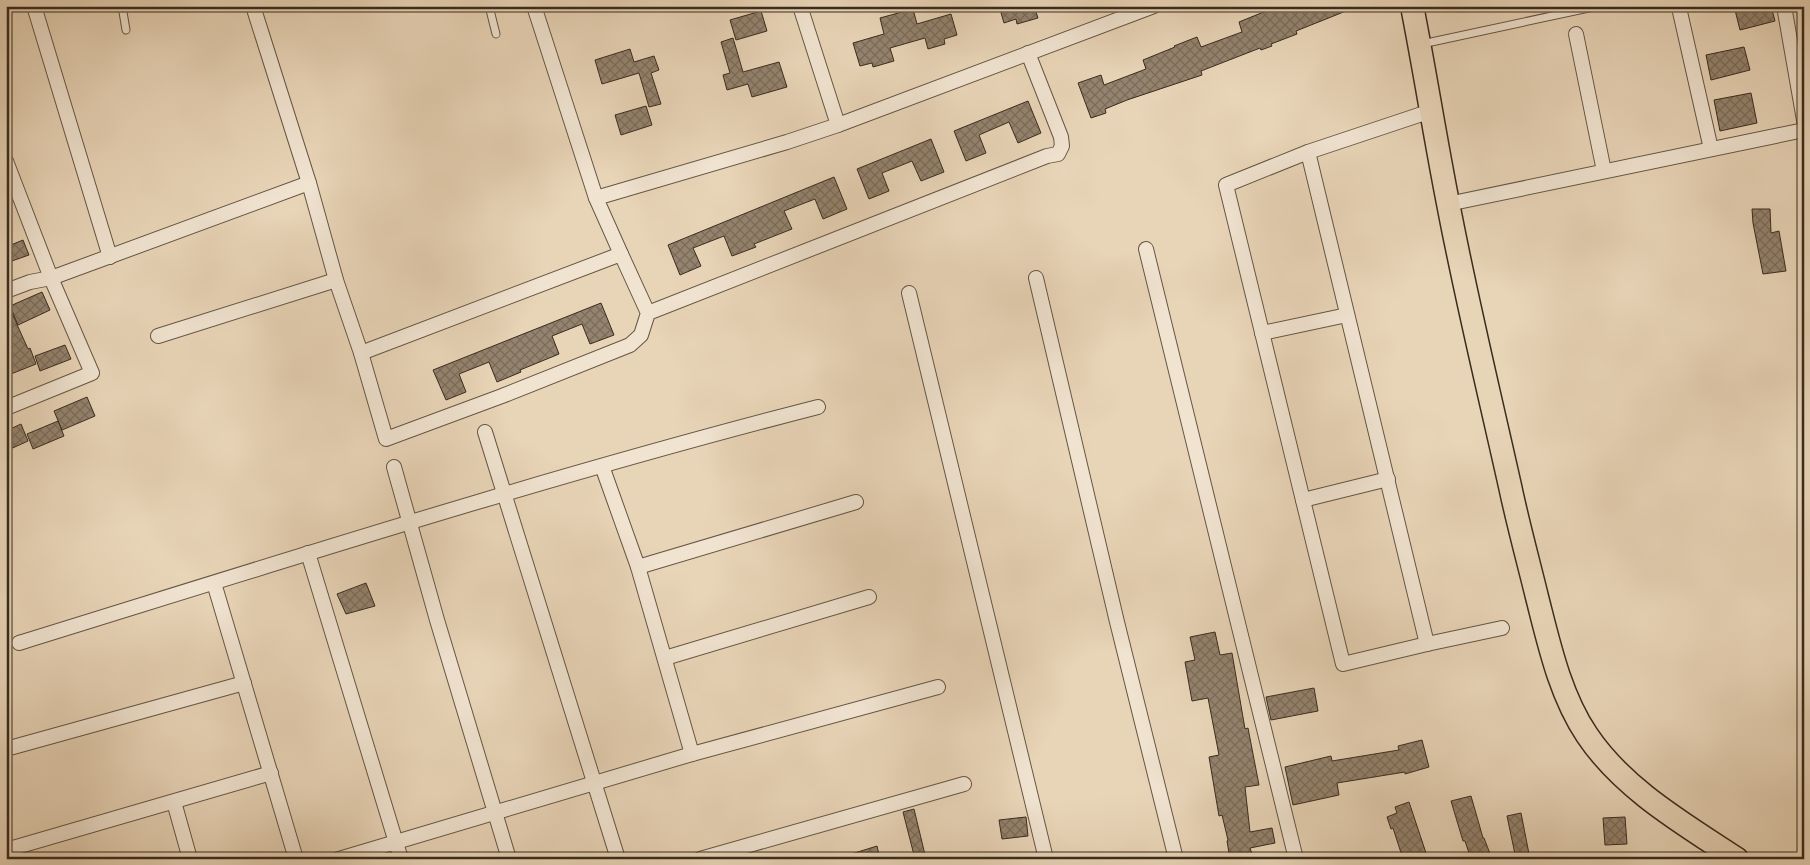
<svg xmlns="http://www.w3.org/2000/svg" width="1810" height="865" font-family="'Libre Caslon Text',serif">
<style>
.building{fill:url(#building-cross-hatch);stroke:#392c1e}
.lines{fill:none;stroke-linecap:round;stroke-linejoin:round}
.service-casing{stroke:#655644;stroke-width:9}
.minor-casing{stroke:#655644;stroke-width:16}
.primary-casing{stroke:#392c1e;stroke-width:25}
.service{stroke:#f0e3d0;stroke-width:7}
.minor{stroke:#f0e3d0;stroke-width:14}
.primary{stroke:#e8d4b7;stroke-width:22}
</style>
<defs>
<pattern id="building-cross-hatch" width="8" height="8" patternUnits="userSpaceOnUse" patternTransform="scale(1.25)"><rect width="8" height="8" fill="#94836e"/><path d="M0 0l8 8M0 8l8-8" fill="none" stroke="#7a6b5a"/></pattern>
</defs>
<rect width="100%" height="100%" fill="#e8d4b7"/>
<filter id="stains"><feTurbulence type="fractalNoise" baseFrequency=".004" numOctaves="4"/><feColorMatrix values="0 0 0 0 .2 0 0 0 0 .09 0 0 0 0 .02 0 0 0 .5 -.17"/></filter>
<radialGradient id="worn" r=".72"><stop offset=".6" stop-color="#630" stop-opacity="0"/><stop offset="1" stop-color="#630" stop-opacity=".3"/></radialGradient>
<g class="building">
<path d="M999 6H1034L1038 18 1017 24 1016 19 1004 23Z"/>
<path d="M1270 6 1356 7 1296 31 1297 34 1271 44 1272 46 1261 50 1260 48 1201 71 1202 75 1127 100 1105 109 1106 113 1091 118 1078 83 1101 75 1104 85 1146 69 1143 60 1175 47 1174 46 1197 37 1201 47 1242 32 1239 22 1271 9Z"/>
<path d="M1734 6H1771L1775 21 1740 30Z"/>
<path d="M913 9 917 24 951 14 957 35 944 39 945 44 928 49 925 38 890 48 894 61 873 67 872 63 860 66 853 43 884 34 880 18Z"/>
<path d="M761 11 767 31 736 40 730 20Z"/>
<path d="M733 38 743 72 779 62 787 87 752 97 748 84 727 90 723 75 730 73 721 42Z"/>
<path d="M1744 47 1750 70 1711 80 1706 55Z"/>
<path d="M630 49 634 62 654 56 659 70 651 73 661 104 649 107 639 73 602 84 595 60Z"/>
<path d="M1751 93 1757 123 1720 131 1714 100Z"/>
<path d="M1028 101 1041 133 1018 143 1009 122 979 135 986 153 966 161 954 131Z"/>
<path d="M646 106 652 125 621 135 615 115Z"/>
<path d="M931 139 944 172 921 181 912 161 882 173 889 191 869 199 857 169Z"/>
<path d="M834 177 847 209 823 219 815 199 784 211 792 229 754 244 756 247 732 256 724 236 693 248 701 266 680 275 668 245Z"/>
<path d="M1752 209H1770L1771 233 1779 231 1786 271 1763 274 1753 223Z"/>
<path d="M23 240 29 255 6 263V247Z"/>
<path d="M42 292 50 310 18 325 10 306Z"/>
<path d="M6 300 28 349 30 348 36 364 6 376Z"/>
<path d="M601 303 614 335 590 344 582 324 552 336 559 354 520 370 521 372 497 382 489 362 459 374 466 392 446 400 433 370Z"/>
<path d="M65 345 71 359 40 371 35 356Z"/>
<path d="M87 397 95 416 62 430 54 411Z"/>
<path d="M58 421 64 436 33 449 27 434Z"/>
<path d="M21 424 28 441 6 451V431Z"/>
<path d="M366 583 375 606 346 614 337 594Z"/>
<path d="M1215 632 1220 655 1232 653 1245 729 1248 728 1259 785 1245 787 1250 832 1272 828 1275 843 1250 848 1252 854 1230 859 1227 841 1228 840 1222 815 1219 816 1209 757 1219 755 1208 698 1192 701 1185 662 1195 660 1190 637Z"/>
<path d="M1314 688 1318 711 1271 720 1266 697Z"/>
<path d="M1422 740 1429 767 1405 774V772L1337 783 1339 795 1293 805 1285 767 1331 756 1332 761 1399 750 1398 746Z"/>
<path d="M1471 796 1483 838H1484L1492 859H1471L1465 841H1463L1451 801Z"/>
<path d="M1409 802 1428 859H1403L1393 828 1391 829 1387 817 1397 813 1395 807Z"/>
<path d="M914 809 926 859H915L903 812Z"/>
<path d="M1521 813 1530 859H1516L1507 816Z"/>
<path d="M1026 817 1028 836 1002 839 999 820Z"/>
<path d="M1625 817 1627 844 1605 845 1603 818Z"/>
<path d="M877 846 880 859H845V856Z"/>
</g>
<g class="lines">
<defs>
<g id="service">
<path d="M122 6 126 30"/>
<path d="M489 6 496 34"/>
<path d="M1422 44 1598 6"/>
</g>
<g id="minor">
<path d="M34 6 110 257"/>
<path d="M253 6 309 183 336 280 361 353"/>
<path d="M534 6 596 198 621 254"/>
<path d="M800 6 838 125"/>
<path d="M1784 6 1804 120"/>
<path d="M1680 12 1711 149"/>
<path d="M1576 34 1604 171"/>
<path d="M1431 111 1308 152 1226 185 1343 664 1427 644 1502 628"/>
<path d="M1308 152 1427 644"/>
<path d="M6 161 51 278 92 373 6 408"/>
<path d="M596 198 787 142 838 125 1154 6"/>
<path d="M1448 204 1804 130"/>
<path d="M1146 249 1296 859"/>
<path d="M1036 278 1117 622 1176 859"/>
<path d="M6 291 30 282 51 278 309 183"/>
<path d="M909 293 1046 859"/>
<path d="M648 313 641 335 630 345 502 396 386 439 361 353 621 254 648 313 1047 156 1058 154 1062 146 1061 137 1028 53"/>
<path d="M1262 333 1347 315"/>
<path d="M158 336 336 280"/>
<path d="M485 432 618 859"/>
<path d="M602 466 638 567 692 754"/>
<path d="M394 467 437 620 509 859"/>
<path d="M1303 500 1388 479"/>
<path d="M308 553 401 859"/>
<path d="M638 567 856 502"/>
<path d="M214 583 296 859"/>
<path d="M19 643C284 561 549 476 818 407"/>
<path d="M665 658 869 597"/>
<path d="M6 749 244 683"/>
<path d="M174 802 190 859"/>
<path d="M6 850 271 773"/>
<path d="M339 859 692 754 938 687"/>
<path d="M700 859 964 784"/>
</g>
<path id="primary" d="M1412 6C1425 72 1435 137 1448 203 1466 298 1489 392 1510 486 1518 524 1528 560 1537 597 1549 644 1560 695 1587 735 1623 789 1684 824 1737 859"/>
</defs>
<use href="#service" class="service-casing"/>
<use href="#minor" class="minor-casing"/>
<use href="#primary" class="primary-casing"/>
<use href="#service" class="service"/>
<use href="#minor" class="minor"/>
<use href="#primary" class="primary"/>
</g>
<rect width="1810" height="865" fill="none" stroke="#e8d4b7" stroke-width="25"/>
<rect x="8" y="8" width="1795" height="850" fill="none" stroke="#392c1e" stroke-width="2.5"/>
<rect x="12" y="12" width="1785" height="840" fill="none" stroke="#392c1e"/>
<rect width="100%" height="100%" filter="url(#stains)"/>
<rect width="100%" height="100%" fill="url(#worn)"/>
</svg>
